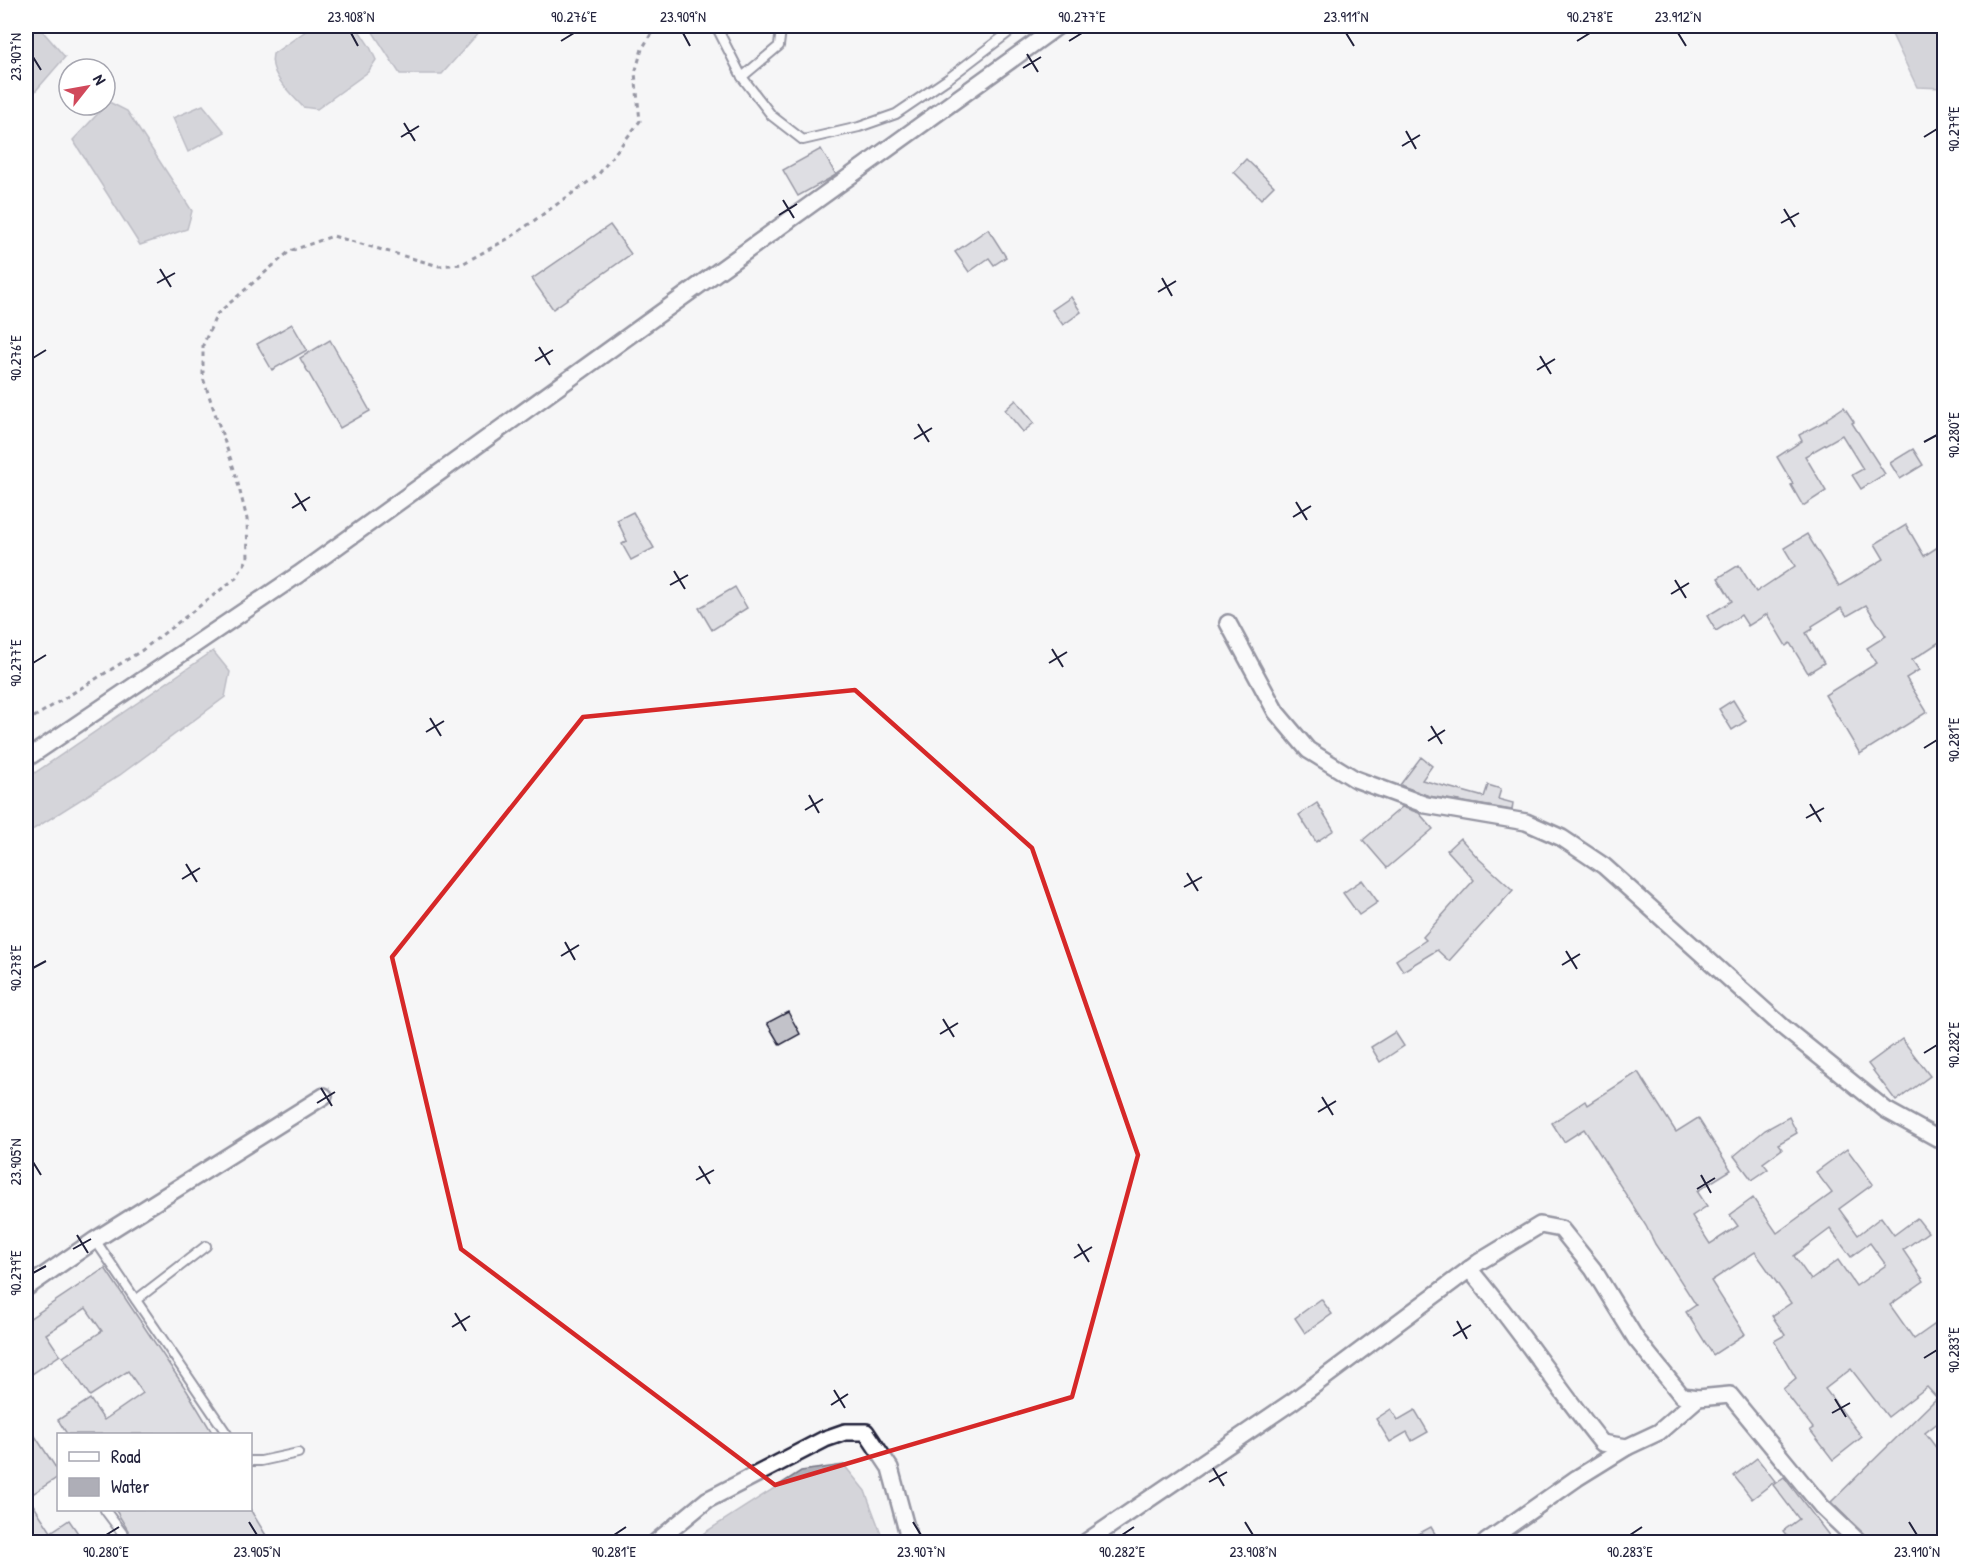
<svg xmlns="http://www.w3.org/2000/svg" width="1970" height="1568" font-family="'Patrick Hand',sans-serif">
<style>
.water{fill:#aeaeb7;stroke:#767685;stroke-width:1.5}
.building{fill:#c2c2c9;stroke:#22223b;stroke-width:1.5;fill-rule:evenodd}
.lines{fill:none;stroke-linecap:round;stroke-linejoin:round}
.service-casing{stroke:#22223b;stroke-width:12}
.minor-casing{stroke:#22223b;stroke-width:20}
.path{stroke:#22223b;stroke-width:3;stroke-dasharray:4.5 4.5;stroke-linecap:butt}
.service{stroke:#fff;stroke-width:8}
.minor{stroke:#fff;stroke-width:15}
.marked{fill:none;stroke:#d62828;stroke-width:4.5;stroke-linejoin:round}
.ticks{fill:none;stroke:#22223b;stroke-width:2}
.neatline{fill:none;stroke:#22223b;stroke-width:2}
.ticks-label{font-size:15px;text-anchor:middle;fill:#22223b}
</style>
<rect width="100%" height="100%" fill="#f6f6f7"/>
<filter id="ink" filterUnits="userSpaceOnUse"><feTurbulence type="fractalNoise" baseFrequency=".0167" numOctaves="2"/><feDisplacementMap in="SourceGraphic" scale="12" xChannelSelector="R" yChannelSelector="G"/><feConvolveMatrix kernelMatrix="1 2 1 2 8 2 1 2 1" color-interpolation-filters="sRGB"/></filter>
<g filter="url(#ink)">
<g class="water">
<path d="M26 26H38L65 57 26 102Z"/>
<path d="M313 26H356L370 47 376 60 368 72 317 109 303 107C290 93 268 74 273 54Z"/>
<path d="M369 26H480V31L442 74H400Z"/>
<path d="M1888 26H1944V88L1917 87Z"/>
<path d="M109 102 127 111 192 211 187 229 140 245 73 140Z"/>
<path d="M203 105 225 132 188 152 173 118Z"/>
<path d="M213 651 230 672 225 697 120 775 26 834V779Z"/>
<path d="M844 1465 865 1491 882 1536 880 1542H690L801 1471Z"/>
</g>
<g class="building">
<path d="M821 149 836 175 798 196 783 170Z"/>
<path d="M1246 159 1274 186 1261 199 1234 172Z"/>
<path d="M610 225 631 254 553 309 532 279Z"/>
<path d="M988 229 1006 257 994 265 989 258 969 272 955 252Z"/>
<path d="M1071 297 1081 312 1063 325 1052 310Z"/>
<path d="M292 324 307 350 272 370 257 344Z"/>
<path d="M330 340 370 411 340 428 300 358Z"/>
<path d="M1016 400 1034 423 1023 432 1005 410Z"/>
<path d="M1844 407 1854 422 1852 423 1885 474 1861 489 1852 475 1863 469 1842 435 1805 456 1826 491 1803 506 1791 485 1793 484 1777 457 1802 441 1799 435 1827 420 1826 419Z"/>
<path d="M1913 449 1923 465 1900 479 1890 463Z"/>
<path d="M633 512 654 548 631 560 622 544 627 541 617 520Z"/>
<path d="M1906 525 1924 556 1944 543V639L1912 660 1919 670 1906 678 1927 712 1860 754 1825 695 1877 663 1867 648 1886 636 1866 605 1847 616 1841 608 1812 626 1813 629 1806 633 1824 663 1808 673 1790 643 1786 646 1767 614 1748 626 1741 615 1716 631 1707 616 1732 601 1718 578 1739 565 1756 592 1795 566 1784 548 1807 534 1839 586 1884 559 1875 544Z"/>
<path d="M735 587 747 608 712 630 699 608Z"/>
<path d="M1733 700 1746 721 1732 730 1719 709Z"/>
<path d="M1421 757 1432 766 1422 780 1484 797 1488 785 1501 789 1498 799 1513 803 1512 810 1429 796 1400 785Z"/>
<path d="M1317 803 1334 830 1316 842 1299 815Z"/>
<path d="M1402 807 1419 813 1433 829 1387 868 1363 840Z"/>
<path d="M1460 838 1479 859 1513 890 1449 961 1437 950 1403 971 1396 960 1426 940 1423 937 1474 880 1447 850Z"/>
<path d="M1362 880 1378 902 1359 915 1343 893Z"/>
<path d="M788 1012 800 1034 780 1045 767 1023Z"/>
<path d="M1395 1032 1404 1046 1380 1062 1371 1047Z"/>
<path d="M1902 1039 1930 1076 1896 1101 1868 1064Z"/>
<path d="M1638 1072 1676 1132 1698 1118 1731 1170 1697 1191 1707 1206 1692 1216 1710 1244 1738 1226 1730 1215 1753 1198 1777 1233 1832 1193 1816 1172 1847 1149 1873 1184 1839 1209 1858 1235 1881 1217 1894 1235 1917 1218 1928 1232 1903 1250 1924 1281 1890 1305 1914 1339 1944 1318V1418L1925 1433 1944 1458V1542H1872L1831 1502 1937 1398 1927 1387 1888 1417 1851 1369 1825 1389 1862 1437 1833 1460 1810 1430 1813 1428 1783 1389 1796 1378 1774 1341 1785 1335 1772 1316 1791 1303 1755 1252 1711 1281 1745 1334 1713 1355 1686 1312 1696 1305 1666 1258 1665 1259 1655 1244 1646 1226 1584 1129 1564 1142 1552 1123 1585 1101 1587 1105ZM1830 1229 1851 1257 1870 1243 1886 1265 1856 1286 1838 1260 1811 1280 1794 1256Z"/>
<path d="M1789 1117 1797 1133 1778 1144 1782 1149 1763 1163 1768 1169 1752 1180 1734 1156 1765 1130Z"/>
<path d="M105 1268 187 1391 213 1434H67L58 1420 90 1399 104 1420 143 1393 128 1371 90 1396 63 1357 102 1331 86 1308 46 1334 60 1355 26 1378V1321Z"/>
<path d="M1321 1299 1332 1314 1305 1333 1295 1318Z"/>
<path d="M1391 1409 1398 1420 1415 1410 1428 1432 1412 1441 1407 1432 1390 1442 1376 1419Z"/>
<path d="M35 1436 58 1471V1477L28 1497 51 1532 69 1520 84 1542H35L37 1541 26 1523V1442Z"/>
<path d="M1757 1458 1775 1481 1752 1499 1734 1476Z"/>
<path d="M1784 1477 1834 1542H1792L1783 1531 1799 1519 1773 1485Z"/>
<path d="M115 1509H250L267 1537 258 1542H135Z"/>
<path d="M1431 1527 1440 1542H1403Z"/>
</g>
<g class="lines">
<defs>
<g id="service">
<path d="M716 26 742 77 772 116 803 140 859 127 896 114 949 78 1017 26"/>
<path d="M742 77 779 46 781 29 779 26"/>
<path d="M95 1240 227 1434"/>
<path d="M136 1300 206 1246"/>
<path d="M250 1461H261L298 1453"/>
<path d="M105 1510 129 1542"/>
</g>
<g id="minor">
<path d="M1228 623 1276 712 1308 750 1355 779 1426 805 1526 822 1562 838 1604 866 1783 1027 1886 1110 1944 1142"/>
<path d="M26 759 299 574 1058 26"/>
<path d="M1469 1269C1517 1325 1556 1386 1602 1443L1627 1447 1659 1432 1698 1398"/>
<path d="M26 1288 95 1240 324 1096"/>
<path d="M656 1542 707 1500 825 1439 845 1432H866L890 1468 910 1542"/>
<path d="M1086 1542 1293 1401 1479 1262 1540 1225 1561 1229 1593 1269 1636 1339 1682 1396 1698 1398 1730 1395 1822 1507 1859 1542"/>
<path d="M1486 1542 1577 1478 1627 1447"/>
</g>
</defs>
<use href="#service" class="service-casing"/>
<use href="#minor" class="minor-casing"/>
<path class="path" d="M26 722 141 651 236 578 248 558 247 519 235 472 203 378V345L217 314 290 251 333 236 439 266 462 264 511 237 598 175 640 121 635 73 642 49 656 26"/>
<use href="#service" class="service"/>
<use href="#minor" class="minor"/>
</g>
</g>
<path d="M0 0H1970V1568H0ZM855 690 1032 848 1138 1155 1072 1397 775 1485 461 1249 392 957 583 717Z" fill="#f6f6f7" fill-opacity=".55" fill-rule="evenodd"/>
<path class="marked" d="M855 690 1032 848 1138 1155 1072 1397 775 1485 461 1249 392 957 583 717Z"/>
<path class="ticks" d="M351 33 358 46M683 33 690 46M1346 33 1354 46M1678 33 1686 46M561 41 574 33M1069 41 1082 33M1577 41 1590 33M1027 54 1038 72M33 57 41 70M1023 68 1041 57M404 123 415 141M1406 131 1416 149M401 137 419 126M1924 137 1937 129M1402 146 1420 135M783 200 794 218M1784 209 1795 227M779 215 797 204M1781 223 1799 213M160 269 171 287M1162 278 1172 296M157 283 175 273M1158 292 1176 281M539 347 550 365M1540 356 1551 374M33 358 46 350M535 361 553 350M1537 370 1555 359M918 424 929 442M914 439 932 428M1924 442 1937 435M295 493 306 511M1296 502 1307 520M292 508 310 497M1293 517 1311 506M674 571 685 589M1675 580 1686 598M670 585 688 575M1671 594 1689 583M1052 649 1063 667M33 663 46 655M1049 663 1067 652M430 718 441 736M1431 726 1442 744M426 732 444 721M1428 741 1445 730M1924 748 1937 740M809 795 819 813M1810 804 1821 822M805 810 823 799M1806 818 1824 808M186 864 197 882M1187 873 1198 891M182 879 200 868M1184 887 1202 877M565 942 575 960M1566 951 1577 969M561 956 579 945M1562 965 1580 954M33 968 46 961M943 1019 954 1037M940 1034 958 1023M1924 1053 1937 1045M321 1088 332 1106M1322 1097 1333 1115M317 1103 335 1092M1318 1112 1336 1101M33 1162 41 1175M699 1166 710 1184M1701 1175 1711 1193M696 1180 714 1170M1697 1189 1715 1178M77 1235 88 1253M1078 1244 1089 1262M73 1249 91 1239M1074 1258 1092 1247M33 1273 46 1266M455 1313 466 1331M1457 1321 1467 1339M452 1327 470 1316M1453 1336 1471 1325M1924 1358 1937 1350M834 1390 845 1408M1835 1399 1846 1417M831 1405 848 1394M1832 1413 1850 1403M1213 1468 1224 1486M1209 1482 1227 1472M249 1522 257 1535M913 1522 921 1535M1245 1522 1253 1535M1909 1522 1917 1535M106 1535 119 1527M614 1535 626 1527M1122 1535 1134 1527M1630 1535 1642 1527"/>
<rect width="1970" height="1568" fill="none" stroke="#fff" stroke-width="66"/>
<rect x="57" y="1433" width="195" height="78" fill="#ffffff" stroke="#a7a7b1" stroke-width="1.5"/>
<rect x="69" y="1452" width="30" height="9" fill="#ffffff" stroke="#a7a7b1" stroke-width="1.5"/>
<text x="111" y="1463" font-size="18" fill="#22223b">Road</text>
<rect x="69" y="1478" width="30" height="18" fill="#aeaeb7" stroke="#a7a7b1" stroke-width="1.5"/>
<text x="111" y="1493" font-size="18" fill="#22223b">Water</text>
<g transform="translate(87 87) rotate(59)"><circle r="28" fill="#ffffff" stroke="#a7a7b1" stroke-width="1.5"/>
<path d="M0-4.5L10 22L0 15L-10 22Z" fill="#d1495b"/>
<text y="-9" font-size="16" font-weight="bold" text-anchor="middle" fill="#22223b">N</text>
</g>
<rect x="33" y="33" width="1904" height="1502" class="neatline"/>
<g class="ticks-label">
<text x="351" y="22">23.908°N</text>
<text x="574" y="22">90.276°E</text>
<text x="683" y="22">23.909°N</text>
<text x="1082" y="22">90.277°E</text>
<text x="1346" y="22">23.911°N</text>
<text x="1590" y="22">90.278°E</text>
<text x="1678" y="22">23.912°N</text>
<text transform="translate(16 57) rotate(-90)" y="5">23.907°N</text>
<text transform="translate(1954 129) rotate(-90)" y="5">90.279°E</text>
<text transform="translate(16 358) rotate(-90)" y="5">90.276°E</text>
<text transform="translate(1954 435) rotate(-90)" y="5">90.280°E</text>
<text transform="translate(16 663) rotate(-90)" y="5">90.277°E</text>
<text transform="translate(1954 740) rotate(-90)" y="5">90.281°E</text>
<text transform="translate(16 968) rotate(-90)" y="5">90.278°E</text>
<text transform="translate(1954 1045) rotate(-90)" y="5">90.282°E</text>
<text transform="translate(16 1162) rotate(-90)" y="5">23.905°N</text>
<text transform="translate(16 1273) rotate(-90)" y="5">90.279°E</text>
<text transform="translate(1954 1350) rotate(-90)" y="5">90.283°E</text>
<text x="106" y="1557">90.280°E</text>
<text x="257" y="1557">23.905°N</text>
<text x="614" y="1557">90.281°E</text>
<text x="921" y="1557">23.907°N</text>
<text x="1122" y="1557">90.282°E</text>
<text x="1253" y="1557">23.908°N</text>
<text x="1630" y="1557">90.283°E</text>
<text x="1917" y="1557">23.910°N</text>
</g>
</svg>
